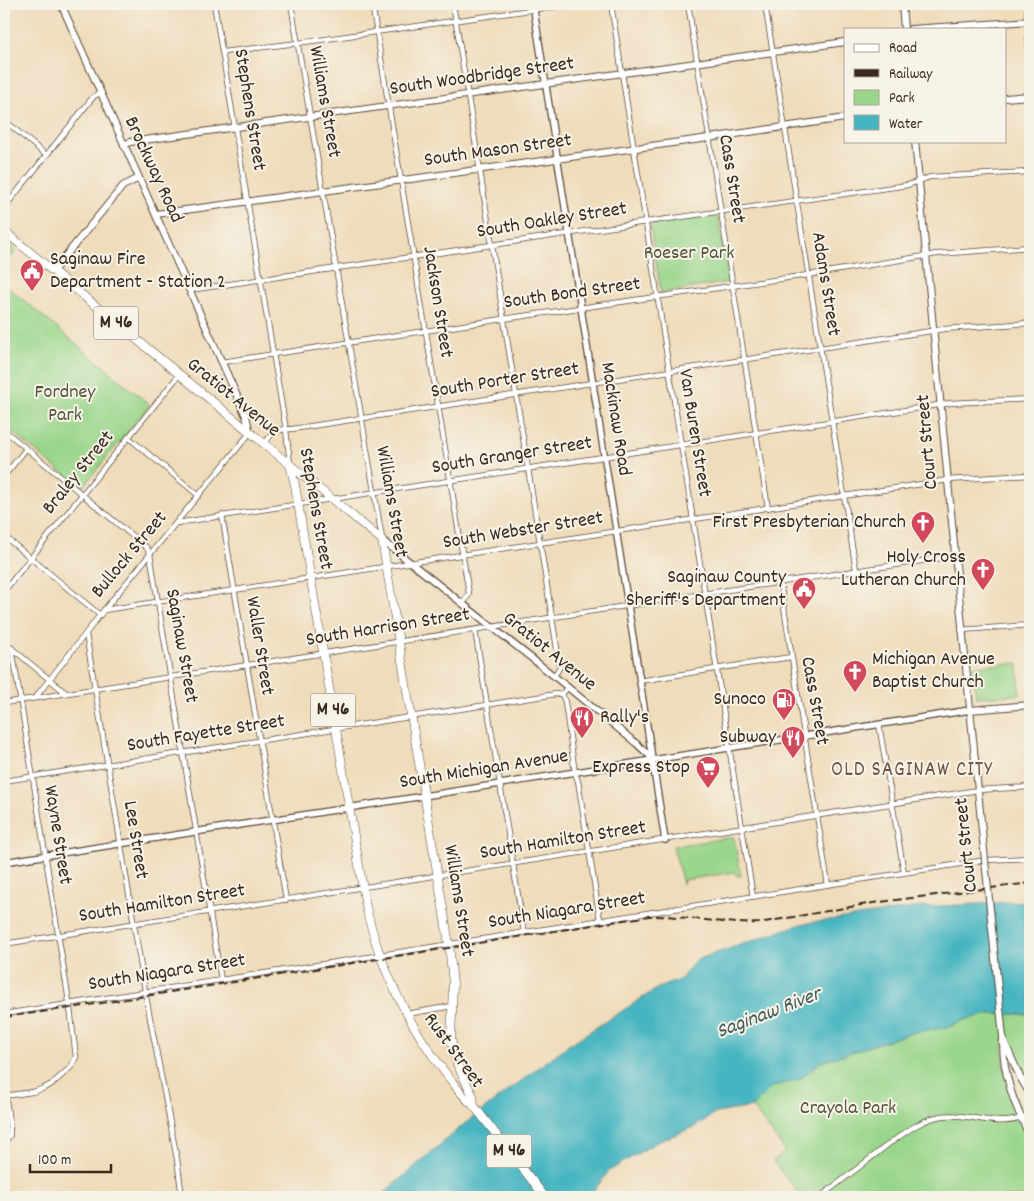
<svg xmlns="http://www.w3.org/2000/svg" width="1034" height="1201" font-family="Dekko,sans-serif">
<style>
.green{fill:#99d58a;stroke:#6a8054}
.water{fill:#47b5c1;stroke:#417070}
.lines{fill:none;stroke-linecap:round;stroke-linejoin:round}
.minor-casing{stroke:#564535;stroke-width:6}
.tertiary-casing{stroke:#564535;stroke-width:8}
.secondary-casing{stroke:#564535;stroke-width:8}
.trunk-casing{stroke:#564535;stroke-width:9}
.minor{stroke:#fff;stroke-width:4.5}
.tertiary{stroke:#fff;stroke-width:5.5}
.secondary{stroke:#fff;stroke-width:6}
.trunk{stroke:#fff;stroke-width:8}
.rail{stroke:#3b2a1e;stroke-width:2;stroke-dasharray:8 4;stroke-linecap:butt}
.secondary-bridge-casing{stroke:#564535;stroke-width:8;stroke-linecap:butt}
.secondary-bridge{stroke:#fff;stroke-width:6}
.labels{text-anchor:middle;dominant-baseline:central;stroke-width:4;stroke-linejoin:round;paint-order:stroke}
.shield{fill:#f7f3e8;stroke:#73665b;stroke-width:1}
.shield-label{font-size:19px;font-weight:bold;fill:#3b2a1e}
.street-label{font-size:20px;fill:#3b2a1e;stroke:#f7f3e8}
.park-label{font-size:20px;fill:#525539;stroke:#f7f3e8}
.poi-label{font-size:20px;fill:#3b2a1e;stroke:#f7f3e8;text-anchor:end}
.neighbourhood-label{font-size:21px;letter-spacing:1px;fill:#735546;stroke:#f7f3e8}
.water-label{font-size:21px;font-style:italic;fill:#3f5b57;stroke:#f7f3e8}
</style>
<rect width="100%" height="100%" fill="#f7f3e8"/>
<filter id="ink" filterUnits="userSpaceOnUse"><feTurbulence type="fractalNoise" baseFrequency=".02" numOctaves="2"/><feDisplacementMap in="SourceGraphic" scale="10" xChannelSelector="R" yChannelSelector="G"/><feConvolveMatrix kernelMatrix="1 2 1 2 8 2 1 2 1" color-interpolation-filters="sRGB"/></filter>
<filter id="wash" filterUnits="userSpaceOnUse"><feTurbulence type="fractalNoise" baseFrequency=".0096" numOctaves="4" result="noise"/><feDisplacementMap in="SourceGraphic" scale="20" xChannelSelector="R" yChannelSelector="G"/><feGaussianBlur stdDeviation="1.12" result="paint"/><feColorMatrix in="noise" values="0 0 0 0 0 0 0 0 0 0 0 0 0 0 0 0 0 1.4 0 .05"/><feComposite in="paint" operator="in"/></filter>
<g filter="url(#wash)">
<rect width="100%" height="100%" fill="#efdcba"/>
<g class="green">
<path d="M718 215 729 282 661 293 650 225Z"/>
<path d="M4 241 16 251 4 266Z"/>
<path d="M4 284 150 405 81 489 4 425Z"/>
<path d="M1018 663 1020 695 976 697 973 666Z"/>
<path d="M734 837 741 876H737L735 872 684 880 683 884 673 846Z"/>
<path d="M990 1014H1030V1094L1003 1039 1004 1066 1030 1136V1197H801L773 1161 785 1151 752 1107 772 1087 800 1079 820 1062 914 1032 948 1027 967 1019Z"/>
</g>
<path class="water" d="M1030 901V1014H990L967 1019 948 1027 914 1032 820 1062 800 1079 772 1087 752 1107 716 1113 694 1127 655 1143 609 1171 592 1193 587 1197H379L463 1125 567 1046 658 988 681 979 696 960 801 924 922 907Z"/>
</g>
<g filter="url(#ink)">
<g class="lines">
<defs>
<g id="minor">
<path d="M214 4 286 430 290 463"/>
<path d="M291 4 382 538"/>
<path d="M372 4 469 594 463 604"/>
<path d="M453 4 560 667 554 676"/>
<path d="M611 4 753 897"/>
<path d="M688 4 768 508"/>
<path d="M765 4 856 570"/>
<path d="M1027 4 1030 77"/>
<path d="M223 52 298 43 573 4"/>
<path d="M4 120 46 155"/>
<path d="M4 208 94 96 100 93"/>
<path d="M190 290 646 222 908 185 930 177 1030 172"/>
<path d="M222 362 503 319 808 275 937 254 1030 247"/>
<path d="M4 430 147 548 150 554 221 980"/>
<path d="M128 437 198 495"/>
<path d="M264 444 275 430 292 429 944 329 1030 323"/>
<path d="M4 476 26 449"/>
<path d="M222 515 286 900"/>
<path d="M177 523 951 403 1030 399"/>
<path d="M4 536 100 615"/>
<path d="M780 582 828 885"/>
<path d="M4 591 179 375"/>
<path d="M104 610 948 480 1030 475"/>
<path d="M475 630 524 932"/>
<path d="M961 630 1030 625"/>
<path d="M86 634 146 997 177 1159 182 1197"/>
<path d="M4 642 66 693"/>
<path d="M639 681 791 657"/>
<path d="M568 687 562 694 565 702 575 773 578 781 600 920"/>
<path d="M35 698 104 610 250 433"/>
<path d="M4 703 735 589 955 556"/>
<path d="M879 724 904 873"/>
<path d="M4 781 556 694H562"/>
<path d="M4 944 978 790 1030 787"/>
<path d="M4 1014 986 860 1030 858"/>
<path d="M407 1014 452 1006"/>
<path d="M4 1083 10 1130V1135L4 1143"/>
<path d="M4 1096 32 1092 42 1089 52 1084 71 1067 76 1057 70 1008 12 648"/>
<path d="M820 1197C844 1179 867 1161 890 1143 905 1133 919 1121 937 1117 970 1110 998 1132 1030 1114"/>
</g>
<g id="tertiary">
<path d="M533 4 665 840"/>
<path d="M382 540 554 676 637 744 653 759"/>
<path d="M4 862 970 710"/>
</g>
<g id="secondary">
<path d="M61 4 246 416 250 433"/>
<path d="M902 4 904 29"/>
<path d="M911 29 1030 21"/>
<path d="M1005 98 1030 96"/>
<path d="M915 141 979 801"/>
<path d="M124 145 130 142 845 42"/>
<path d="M156 214 709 138 845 118"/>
<path d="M53 271 123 186 139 178"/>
<path d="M970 710 1030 705"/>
<path d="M1003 1037C1002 1073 1014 1105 1030 1136"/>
<path d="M1004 1041 1020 1077 1030 1094"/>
</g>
<g id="trunk">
<path d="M4 231 382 540 449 944 453 984 451 1039 457 1064 473 1096 474 1106"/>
<path d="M290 465 295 485 366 907C380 968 408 1024 446 1074 455 1085 463 1097 474 1106L545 1197"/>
</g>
</defs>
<use href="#minor" class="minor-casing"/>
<use href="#tertiary" class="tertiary-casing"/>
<use href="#secondary" class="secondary-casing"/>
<use href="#trunk" class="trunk-casing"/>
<use href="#minor" class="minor"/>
<use href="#tertiary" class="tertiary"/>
<use href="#secondary" class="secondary"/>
<use href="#trunk" class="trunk"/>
<path class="rail" d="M4 1017 70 1008 649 916C686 915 722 925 759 923L873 903 1030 883"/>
<defs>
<path id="secondary-bridge" d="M979 801 1003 1037"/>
</defs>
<use href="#secondary-bridge" class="secondary-bridge-casing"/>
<use href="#secondary-bridge" class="secondary-bridge"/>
</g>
</g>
<defs>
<symbol id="civic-pin" viewBox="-11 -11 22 30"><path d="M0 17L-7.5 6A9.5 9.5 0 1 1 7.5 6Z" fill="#d1495b" stroke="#f7f3e8"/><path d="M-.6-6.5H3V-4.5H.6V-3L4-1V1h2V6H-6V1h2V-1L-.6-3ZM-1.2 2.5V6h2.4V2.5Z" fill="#fff"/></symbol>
<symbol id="church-pin" viewBox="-11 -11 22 30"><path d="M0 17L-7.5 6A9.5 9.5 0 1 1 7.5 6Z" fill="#d1495b" stroke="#f7f3e8"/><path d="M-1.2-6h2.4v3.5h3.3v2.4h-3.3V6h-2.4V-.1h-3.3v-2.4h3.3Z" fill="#fff"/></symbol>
<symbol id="fuel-pin" viewBox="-11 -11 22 30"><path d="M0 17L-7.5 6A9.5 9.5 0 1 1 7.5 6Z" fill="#d1495b" stroke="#f7f3e8"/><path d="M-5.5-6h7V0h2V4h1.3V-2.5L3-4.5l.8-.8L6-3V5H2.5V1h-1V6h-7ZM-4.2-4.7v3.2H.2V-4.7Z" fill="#fff"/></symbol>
<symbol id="restaurant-pin" viewBox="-11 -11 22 30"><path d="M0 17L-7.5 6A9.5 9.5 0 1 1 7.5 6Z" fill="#d1495b" stroke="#f7f3e8"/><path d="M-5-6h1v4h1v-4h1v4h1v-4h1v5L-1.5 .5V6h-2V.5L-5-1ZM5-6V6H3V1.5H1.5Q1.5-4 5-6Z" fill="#fff"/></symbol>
<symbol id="supermarket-pin" viewBox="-11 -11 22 30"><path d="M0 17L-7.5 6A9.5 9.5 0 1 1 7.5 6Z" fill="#d1495b" stroke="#f7f3e8"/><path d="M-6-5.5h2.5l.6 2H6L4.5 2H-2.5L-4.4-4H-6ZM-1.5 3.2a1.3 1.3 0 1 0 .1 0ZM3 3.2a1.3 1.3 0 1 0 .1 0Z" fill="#fff"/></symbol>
</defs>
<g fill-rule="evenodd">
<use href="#civic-pin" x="18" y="257" width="28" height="38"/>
<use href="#church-pin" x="909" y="509" width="28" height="38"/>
<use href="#church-pin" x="969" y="556" width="28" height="38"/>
<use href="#civic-pin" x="790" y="575" width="28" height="38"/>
<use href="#church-pin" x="841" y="658" width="28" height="38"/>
<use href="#fuel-pin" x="770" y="686" width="28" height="38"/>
<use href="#restaurant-pin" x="568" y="704" width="28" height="38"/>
<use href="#restaurant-pin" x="779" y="724" width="28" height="38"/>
<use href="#supermarket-pin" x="694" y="754" width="28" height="38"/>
</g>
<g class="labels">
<g class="shield">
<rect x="93.5" y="306.5" width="45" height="33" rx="4"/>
<rect x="310.5" y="693.5" width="45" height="33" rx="4"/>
<rect x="486.5" y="1134.5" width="45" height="33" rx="4"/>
</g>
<g class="shield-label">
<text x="116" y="323">M 46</text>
<text x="333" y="710">M 46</text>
<text x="509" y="1151">M 46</text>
</g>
<g class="street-label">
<text transform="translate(482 77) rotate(-8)">South Woodbridge Street</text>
<text transform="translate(324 102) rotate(80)">Williams Street</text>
<text transform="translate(249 110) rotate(81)">Stephens Street</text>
<text transform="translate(498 151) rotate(-8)">South Mason Street</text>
<text transform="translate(153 170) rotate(65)">Brockway Road</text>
<text transform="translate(731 179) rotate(81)">Cass Street</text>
<text transform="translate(552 221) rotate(-9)">South Oakley Street</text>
<text transform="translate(825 284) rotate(81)">Adams Street</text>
<text transform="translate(572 294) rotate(-8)">South Bond Street</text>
<text transform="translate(437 302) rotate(81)">Jackson Street</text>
<text transform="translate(505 381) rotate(-9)">South Porter Street</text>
<text transform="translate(233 398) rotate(39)">Gratiot Avenue</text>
<text transform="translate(615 419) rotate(81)">Mackinaw Road</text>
<text transform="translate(694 433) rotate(81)">Van Buren Street</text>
<text transform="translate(928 442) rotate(-95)">Court Street</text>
<text transform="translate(512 456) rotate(-9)">South Granger Street</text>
<text transform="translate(79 473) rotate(-51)">Braley Street</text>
<text transform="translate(391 502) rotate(80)">Williams Street</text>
<text transform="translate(315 509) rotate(80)">Stephens Street</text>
<text transform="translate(523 531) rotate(-9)">South Webster Street</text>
<text transform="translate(130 555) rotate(-50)">Bullock Street</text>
<text transform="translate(388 628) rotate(-9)">South Harrison Street</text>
<text transform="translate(181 646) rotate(80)">Saginaw Street</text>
<text transform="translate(259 646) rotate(81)">Waller Street</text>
<text transform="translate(549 652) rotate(39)">Gratiot Avenue</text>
<text transform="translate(814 701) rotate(80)">Cass Street</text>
<text transform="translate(206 734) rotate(-9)">South Fayette Street</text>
<text transform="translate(484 770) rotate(-9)">South Michigan Avenue</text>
<text transform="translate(57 835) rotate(81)">Wayne Street</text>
<text transform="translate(135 840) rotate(81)">Lee Street</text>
<text transform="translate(563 841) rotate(-9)">South Hamilton Street</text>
<text transform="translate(967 845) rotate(-96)">Court Street</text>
<text transform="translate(458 901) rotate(81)">Williams Street</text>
<text transform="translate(162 904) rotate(-9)">South Hamilton Street</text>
<text transform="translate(567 911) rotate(-9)">South Niagara Street</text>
<text transform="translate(167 973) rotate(-9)">South Niagara Street</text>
<text transform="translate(453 1051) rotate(54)">Rust Street</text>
</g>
<g class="park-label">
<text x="689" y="254">Roeser Park</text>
<text x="65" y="393">Fordney<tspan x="65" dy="23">Park</tspan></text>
<text x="848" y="1109">Crayola Park</text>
</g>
<g class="poi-label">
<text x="50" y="260" text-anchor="start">Saginaw Fire<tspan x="50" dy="23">Department - Station 2</tspan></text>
<text x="906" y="523">First Presbyterian Church</text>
<text x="966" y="558">Holy Cross<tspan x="966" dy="23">Lutheran Church</tspan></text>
<text x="786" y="578">Saginaw County<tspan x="786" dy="23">Sheriff's Department</tspan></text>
<text x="872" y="660" text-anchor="start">Michigan Avenue<tspan x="872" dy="23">Baptist Church</tspan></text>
<text x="766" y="700">Sunoco</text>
<text x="600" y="718" text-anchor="start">Rally's</text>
<text x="776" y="738">Subway</text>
<text x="690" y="768">Express Stop</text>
</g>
<g class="neighbourhood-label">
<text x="912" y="771">OLD SAGINAW CITY</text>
</g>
<g class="water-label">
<text transform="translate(769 1014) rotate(-21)">Saginaw River</text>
</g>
</g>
<rect width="1034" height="1201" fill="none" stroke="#f7f3e8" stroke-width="20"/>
<rect x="844" y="28" width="162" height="115" fill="#f7f3e8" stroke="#aca397"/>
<rect x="854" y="44" width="25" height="8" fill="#ffffff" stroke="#aca397"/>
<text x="889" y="52" font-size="15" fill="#3b2a1e">Road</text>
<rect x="854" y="69" width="25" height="8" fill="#3b2a1e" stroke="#aca397"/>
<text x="889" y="78" font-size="15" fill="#3b2a1e">Railway</text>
<rect x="854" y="90" width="25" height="15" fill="#99d58a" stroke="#aca397"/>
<text x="889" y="102" font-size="15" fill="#3b2a1e">Park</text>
<rect x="854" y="115" width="25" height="15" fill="#47b5c1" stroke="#aca397"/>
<text x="889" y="128" font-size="15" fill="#3b2a1e">Water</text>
<path d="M30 1164v8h81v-8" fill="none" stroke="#3b2a1e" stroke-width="2.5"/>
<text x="38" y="1164" font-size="15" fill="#3b2a1e" stroke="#f7f3e8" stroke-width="4" paint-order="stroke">100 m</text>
</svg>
